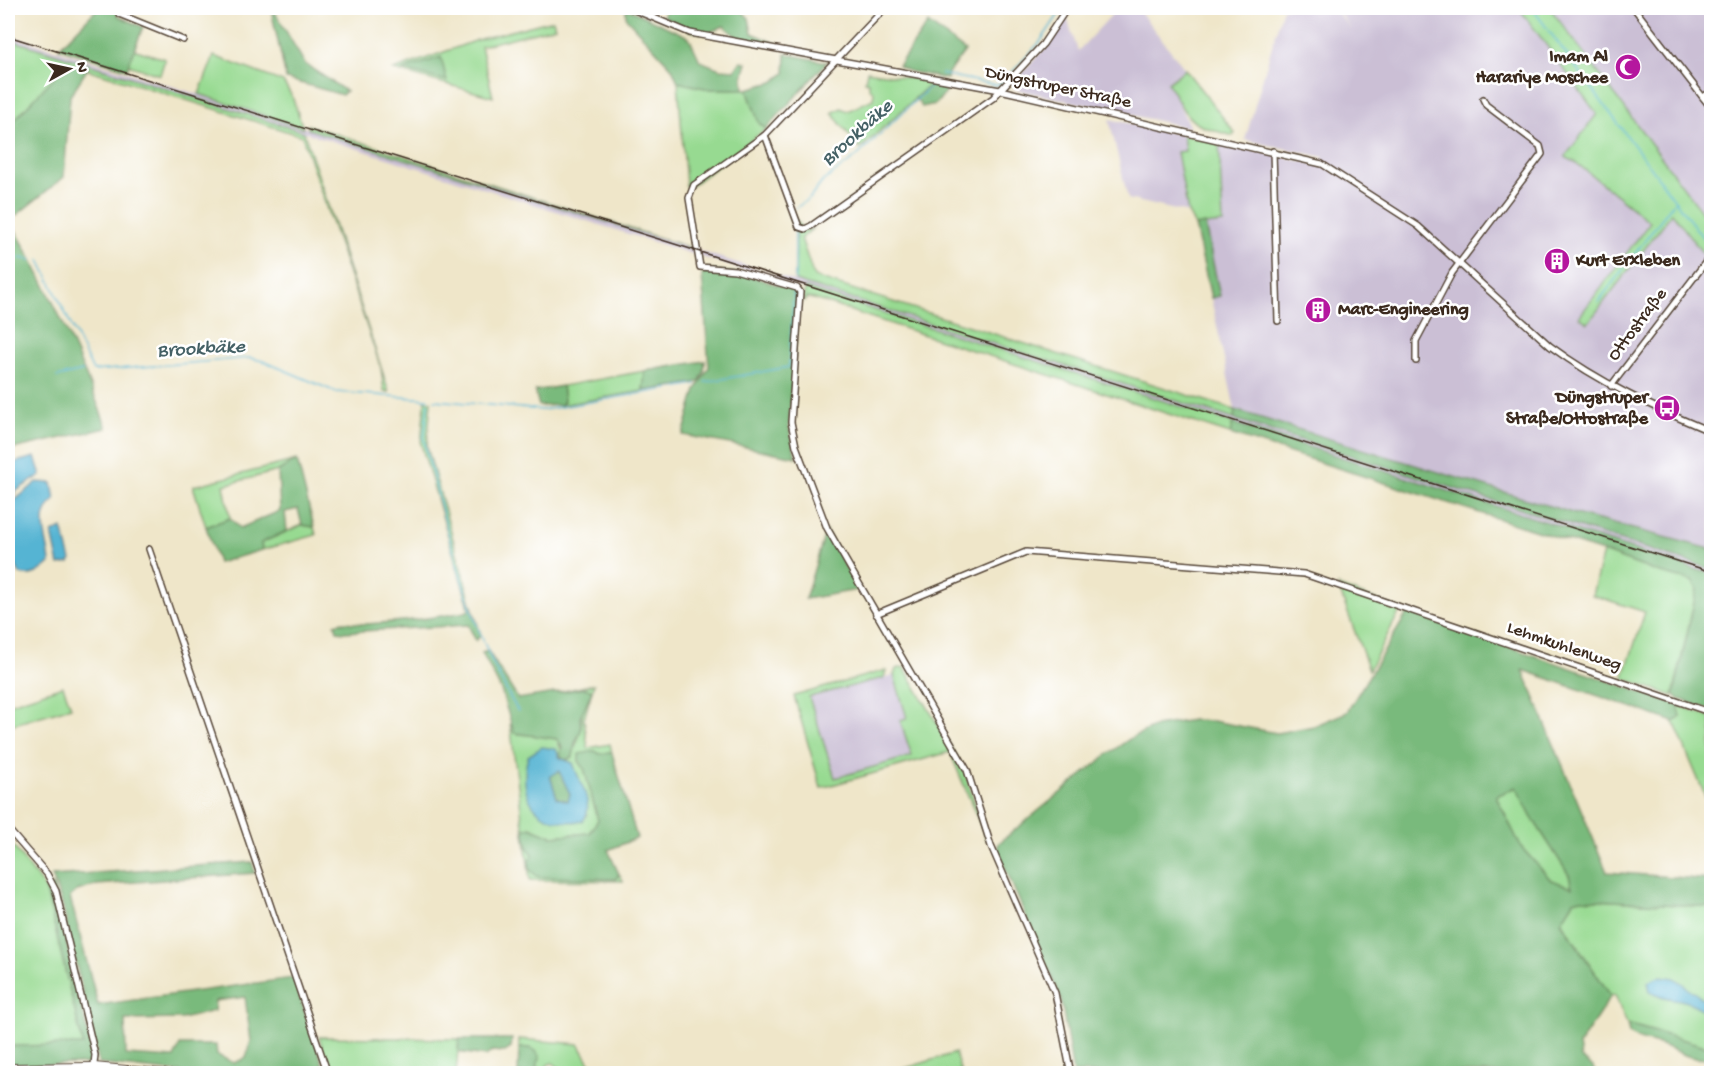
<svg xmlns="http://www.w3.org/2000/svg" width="1719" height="1081" font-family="'Gochi Hand',sans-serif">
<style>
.industrial{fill:#cbbfd5}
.green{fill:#97da91;stroke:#698258;stroke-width:1.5;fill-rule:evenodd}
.forest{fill:#79ba7b;stroke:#5a724c;stroke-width:1.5;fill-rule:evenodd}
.water{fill:#54b4d3;stroke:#486f78;stroke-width:1.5;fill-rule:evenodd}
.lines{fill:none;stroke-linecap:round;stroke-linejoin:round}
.stream{stroke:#54b4d3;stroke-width:1.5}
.minor-casing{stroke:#564638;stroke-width:8}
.secondary-casing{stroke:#564638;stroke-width:10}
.minor{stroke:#fff;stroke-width:5}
.secondary{stroke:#fff;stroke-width:8}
.rail{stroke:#3b2a1e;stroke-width:1.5}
.labels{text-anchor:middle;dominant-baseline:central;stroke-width:5;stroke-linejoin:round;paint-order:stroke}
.poi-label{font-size:18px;font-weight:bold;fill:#3b2a1e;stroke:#fff;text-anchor:end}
.street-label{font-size:18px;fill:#3b2a1e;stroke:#fff}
.water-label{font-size:20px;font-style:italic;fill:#456166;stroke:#fff}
</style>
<rect width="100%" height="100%" fill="#fff"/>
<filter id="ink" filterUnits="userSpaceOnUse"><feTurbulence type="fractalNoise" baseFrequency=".0167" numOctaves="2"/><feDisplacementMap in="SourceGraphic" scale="12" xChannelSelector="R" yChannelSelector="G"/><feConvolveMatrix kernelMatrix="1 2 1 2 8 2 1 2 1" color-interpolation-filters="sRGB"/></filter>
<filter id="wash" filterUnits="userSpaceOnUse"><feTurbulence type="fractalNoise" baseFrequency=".008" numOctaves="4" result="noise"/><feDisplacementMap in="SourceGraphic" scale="24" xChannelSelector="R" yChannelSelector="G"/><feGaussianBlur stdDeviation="1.35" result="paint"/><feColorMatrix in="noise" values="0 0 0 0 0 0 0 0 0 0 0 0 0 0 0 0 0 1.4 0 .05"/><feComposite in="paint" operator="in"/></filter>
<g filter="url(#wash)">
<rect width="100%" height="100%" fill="#efe6c9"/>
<g class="industrial">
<path d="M1118 8 1123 10 1137 8 1185 69 1169 83 1190 128 1014 89 1013 83 1047 46 1066 15 1078 51Z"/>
<path d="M1283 8H1334L1352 31 1336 8H1519L1597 114 1565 157 1575 162 1650 222 1580 316 1588 323 1672 213 1711 263V549L1579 515 1235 410 1211 298 1220 296 1205 224 1223 222 1219 142 1318 165 1324 157 1245 140Z"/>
<path d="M1550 8H1711V224L1686 190Z"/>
<path d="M8 35 1607 535 1711 569V574L8 39Z"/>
<path d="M1109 119 1183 135 1185 151 1177 153 1188 213 1128 199Z"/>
<path d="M894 675 907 718 901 720 912 756 834 778 809 697Z"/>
</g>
<g class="green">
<path d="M1519 8H1550L1711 224V249L1704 255 1672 213 1588 323 1579 317 1650 222 1575 162 1565 157 1597 114Z"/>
<path d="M553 20 555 27 481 46 493 97 394 70 480 39Z"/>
<path d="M8 39 304 132 389 392 384 391 381 368 302 136 67 63 8 127Z"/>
<path d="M133 49 165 59 160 75 128 65Z"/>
<path d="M214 56 283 82 292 96 303 128 199 94Z"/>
<path d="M1185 69 1235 133 1233 136C1187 123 1191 124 1168 83Z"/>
<path d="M867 71 933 82 860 149 832 113 841 108 848 111 873 99 874 92 869 88V82L865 81Z"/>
<path d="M678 82 709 89H747L759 123 766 129 690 187 686 186Z"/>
<path d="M308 125 694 249 308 129Z"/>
<path d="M1183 135 1219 142 1223 223 1195 226 1188 213 1177 152 1185 151Z"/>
<path d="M791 214 804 230 812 229 801 238 814 277 1235 410 1234 419 795 281 796 231Z"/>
<path d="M805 288 1233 423 1230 434 814 299 807 298 805 301 803 300Z"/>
<path d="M645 371 643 391 561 405 564 401 562 386Z"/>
<path d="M425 401H431L427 447 471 603 468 604 421 444Z"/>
<path d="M297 460 278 471 224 485 230 518 206 527 193 486Z"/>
<path d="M302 525 314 527 316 535 262 550 261 543Z"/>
<path d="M1603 552 1657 572 1693 581 1697 589 1673 696 1625 679 1624 676 1645 612 1592 595Z"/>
<path d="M1338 586 1401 609 1369 670Z"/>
<path d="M904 667 963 767 987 841 950 752 821 788 794 696 886 670 884 678 809 697 835 778 912 756 900 720 907 718 894 675 896 669Z"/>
<path d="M594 684 584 719 588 748 610 744 612 753 580 754 579 761 584 768 598 820 590 833 552 836 530 827 616 879 619 874 623 881 530 880 510 723 515 733 557 739 565 760 573 757C574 747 580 737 581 728 582 714 583 702 585 688L529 699ZM559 758 573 763C580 786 585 790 587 816Z"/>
<path d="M63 686 71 707 8 726V704Z"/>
<path d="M1678 705 1711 717V810L1674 722 1681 717Z"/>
<path d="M1517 787 1531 816 1569 875 1572 888 1551 880 1521 847 1496 796Z"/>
<path d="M8 839 46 890 83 1045 8 1046Z"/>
<path d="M1581 899 1711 907V1058H1709V1047L1627 1024 1615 995 1611 996 1561 921 1574 901Z"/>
<path d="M319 1037 459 1039 456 1073H331Z"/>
<path d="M519 1039 579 1044 596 1073H566L553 1063 549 1064 541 1073 530 1048H519Z"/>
<path d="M955 1053 961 1073H890Z"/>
</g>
<g class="forest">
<path d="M98 8H115L118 16 143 27 127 69 59 48Z"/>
<path d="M626 8 689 37 700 61 720 69 735 70 741 61 747 63 743 77 744 89H709L678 82 672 68 626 18Z"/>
<path d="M667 8H739L749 18 752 33 787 48 739 39 724 26 706 34 690 31 663 16Z"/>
<path d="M275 12 305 64 346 91 342 95 286 79 272 14Z"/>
<path d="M928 23 965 51 948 73 947 79 908 71 898 66Z"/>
<path d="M786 54 827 62 766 129 759 123 747 89 773 82 785 73Z"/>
<path d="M441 57 447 81 403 70Z"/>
<path d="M67 63 88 68 70 96 64 177 14 217 8 206V127Z"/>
<path d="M933 82 951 85 936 104 922 107 915 98Z"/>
<path d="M8 217C47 284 79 355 107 428L8 450Z"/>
<path d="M1205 224 1220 296 1211 298 1195 226Z"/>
<path d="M706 269 747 275 796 291 798 296 789 426 796 457 683 435 696 390 709 367 702 275Z"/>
<path d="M705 361 704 372 699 382 643 391 645 371Z"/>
<path d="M562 386 564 401 561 405 539 406 535 391Z"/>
<path d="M1235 410 1579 515 1711 549V569L1234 419Z"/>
<path d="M1233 423 1711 574V710L1679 699 1674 694 1697 589 1692 581 1657 572 1603 552 1230 434Z"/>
<path d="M297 460 314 527 302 525 298 509 285 512 287 531 261 543 262 550 218 563 206 527 230 518 240 528 280 511 278 471Z"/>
<path d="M826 531 858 590 805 599 825 533Z"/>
<path d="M471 603 481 635 476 641 468 625 345 632 337 631 335 624C346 619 356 625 367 624 400 622 433 618 465 612L469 610 468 604Z"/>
<path d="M1408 612 1678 705 1681 717 1674 722 1523 670 1607 872 1711 880V907L1581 899 1574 901 1561 922 1611 996 1579 1045 1581 1058 1593 1067 1595 1073H1073L1061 999 997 849 999 843 1108 754 1131 738 1156 726 1192 720 1213 721 1277 733 1314 726 1347 712ZM1516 787 1531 816 1569 875 1572 887 1551 880 1521 847 1496 796Z"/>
<path d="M488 651 518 699 585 688 592 691 580 717 581 730 575 743 573 757 565 760 560 756 562 747 557 739 514 733 501 690 482 653Z"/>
<path d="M595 751 600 754 612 753 637 838 608 850 619 874 616 879 538 877 530 870 529 861 533 854 528 848 524 829 530 827 552 836 590 833 598 820 584 768 579 761V754Z"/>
<path d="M559 771 570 794 568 801 557 798 550 776Z"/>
<path d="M252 862 255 873 97 885 77 891 70 897 98 1005 293 978 326 1073 196 1074 99 1064 62 904 52 876ZM245 997 251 1041 246 1058 234 1063 217 1055 216 1045H180L174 1058 126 1055 125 1020 182 1019 214 1011 215 1001Z"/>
<path d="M53 885 93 1055 92 1064 8 1065V1046L83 1045 46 890Z"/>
<path d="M1627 1024 1709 1047V1058C1692 1061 1679 1052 1664 1046 1652 1041 1640 1042 1629 1034Z"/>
<path d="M459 1039H512L511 1048 505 1052 492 1051 486 1056 458 1052Z"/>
<path d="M530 1048 536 1051 540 1058 536 1068 541 1073H518L519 1048Z"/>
</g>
<g class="water">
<path d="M35 457 41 475 16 491 8 501V464Z"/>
<path d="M37 482 52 483 55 500C34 517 49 540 50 563 41 571 33 578 20 574L8 550V522L14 501Z"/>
<path d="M62 528 71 560 69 563 59 565 52 533Z"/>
<path d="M542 747 556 749 560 758 573 763C578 780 596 804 583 821 537 827 517 799 528 756ZM559 771 570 794 568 801 557 798 550 776Z"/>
<path d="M1661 976 1675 978 1708 1003 1707 1010H1702C1683 995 1669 1003 1650 991L1648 982Z"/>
</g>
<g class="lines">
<g class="stream">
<path d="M1532 8 1703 238"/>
<path d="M941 74 996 85 1001 84 1040 42 1063 8"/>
<path d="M796 208 810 198 823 181 855 158 937 80"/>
<path d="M790 214 795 232V280"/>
<path d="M8 256 32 260"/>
<path d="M40 260 93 371 250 358 263 361 336 392 428 399"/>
<path d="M1598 302 1675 201"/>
<path d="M57 377 83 371"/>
<path d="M705 382 789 367 794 290"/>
<path d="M435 400 543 410 696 384"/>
<path d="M428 404 424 439 428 457C452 547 470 630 518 711"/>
</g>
</g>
</g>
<g filter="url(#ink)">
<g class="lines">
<defs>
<g id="minor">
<path d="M118 8 119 14 183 40"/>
<path d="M630 8 690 33 1000 90 1322 164 1418 226 1550 346C1600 383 1654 408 1712 432"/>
<path d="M885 8 765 135 694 185 689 198 700 267 735 270 797 288 800 292 791 422 796 446 827 528 967 770 991 846 1055 993 1071 1074"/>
<path d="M1634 8 1712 109"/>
<path d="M1703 97 1712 91"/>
<path d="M765 135 799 227 805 229 811 226 993 98 1043 44 1067 8"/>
<path d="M1273 151 1278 321"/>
<path d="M1416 361V341L1452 273 1542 154 1540 146 1486 105 1483 99"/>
<path d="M1611 386 1712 254"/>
<path d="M149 549 328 1074"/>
<path d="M876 614 1026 552 1304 574 1712 713"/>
<path d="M8 829 47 874 56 891 95 1055 93 1074"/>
</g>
<path id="secondary" d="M8 1068 94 1067 169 1074"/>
</defs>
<use href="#minor" class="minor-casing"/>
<use href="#secondary" class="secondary-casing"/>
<use href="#minor" class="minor"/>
<use href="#secondary" class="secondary"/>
<path class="rail" d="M8 36 697 251 1712 572"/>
</g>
</g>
<defs>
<symbol id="mosque-disc" viewBox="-11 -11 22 22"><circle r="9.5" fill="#b5179e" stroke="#fff"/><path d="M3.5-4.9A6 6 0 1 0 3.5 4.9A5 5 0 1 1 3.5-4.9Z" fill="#fff"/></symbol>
<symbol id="building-disc" viewBox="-11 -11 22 22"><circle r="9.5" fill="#b5179e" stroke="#fff"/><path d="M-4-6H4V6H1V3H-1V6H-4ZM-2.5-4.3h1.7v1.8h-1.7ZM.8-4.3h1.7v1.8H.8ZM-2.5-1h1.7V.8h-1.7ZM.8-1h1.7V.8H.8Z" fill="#fff"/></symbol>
<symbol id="bus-disc" viewBox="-11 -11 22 22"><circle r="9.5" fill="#b5179e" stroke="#fff"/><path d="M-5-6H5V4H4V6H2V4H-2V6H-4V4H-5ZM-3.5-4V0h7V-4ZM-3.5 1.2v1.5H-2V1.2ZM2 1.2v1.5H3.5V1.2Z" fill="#fff"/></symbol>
</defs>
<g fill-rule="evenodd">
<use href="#mosque-disc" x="1613" y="52" width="30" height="30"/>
<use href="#building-disc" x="1542" y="246" width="30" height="30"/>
<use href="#building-disc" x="1303" y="295" width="30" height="30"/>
<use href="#bus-disc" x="1652" y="393" width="30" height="30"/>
</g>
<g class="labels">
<g class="poi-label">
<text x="1608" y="57">Imam Al<tspan x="1608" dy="21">Harariye Moschee</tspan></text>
<text x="1576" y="261" text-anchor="start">Kurt Erxleben</text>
<text x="1338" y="310" text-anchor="start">Marc-Engineering</text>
<text x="1648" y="398">Düngstruper<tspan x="1648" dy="21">Straße/Ottostraße</tspan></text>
</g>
<g class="street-label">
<text transform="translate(1058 88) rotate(12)">Düngstruper Straße</text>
<text transform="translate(1638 325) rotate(-53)">Ottostraße</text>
<text transform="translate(1564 647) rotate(19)">Lehmkuhlenweg</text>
</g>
<g class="water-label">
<text transform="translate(858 134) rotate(-42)">Brookbäke</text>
<text transform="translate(201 350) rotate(-3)">Brookbäke</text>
</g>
</g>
<rect width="1719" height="1081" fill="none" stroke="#fff" stroke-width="30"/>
<g transform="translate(69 69) rotate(82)" stroke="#ffffff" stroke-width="4.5" paint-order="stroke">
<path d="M0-4.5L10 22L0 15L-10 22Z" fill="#3b2a1e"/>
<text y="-9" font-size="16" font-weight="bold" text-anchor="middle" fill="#3b2a1e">N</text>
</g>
</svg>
